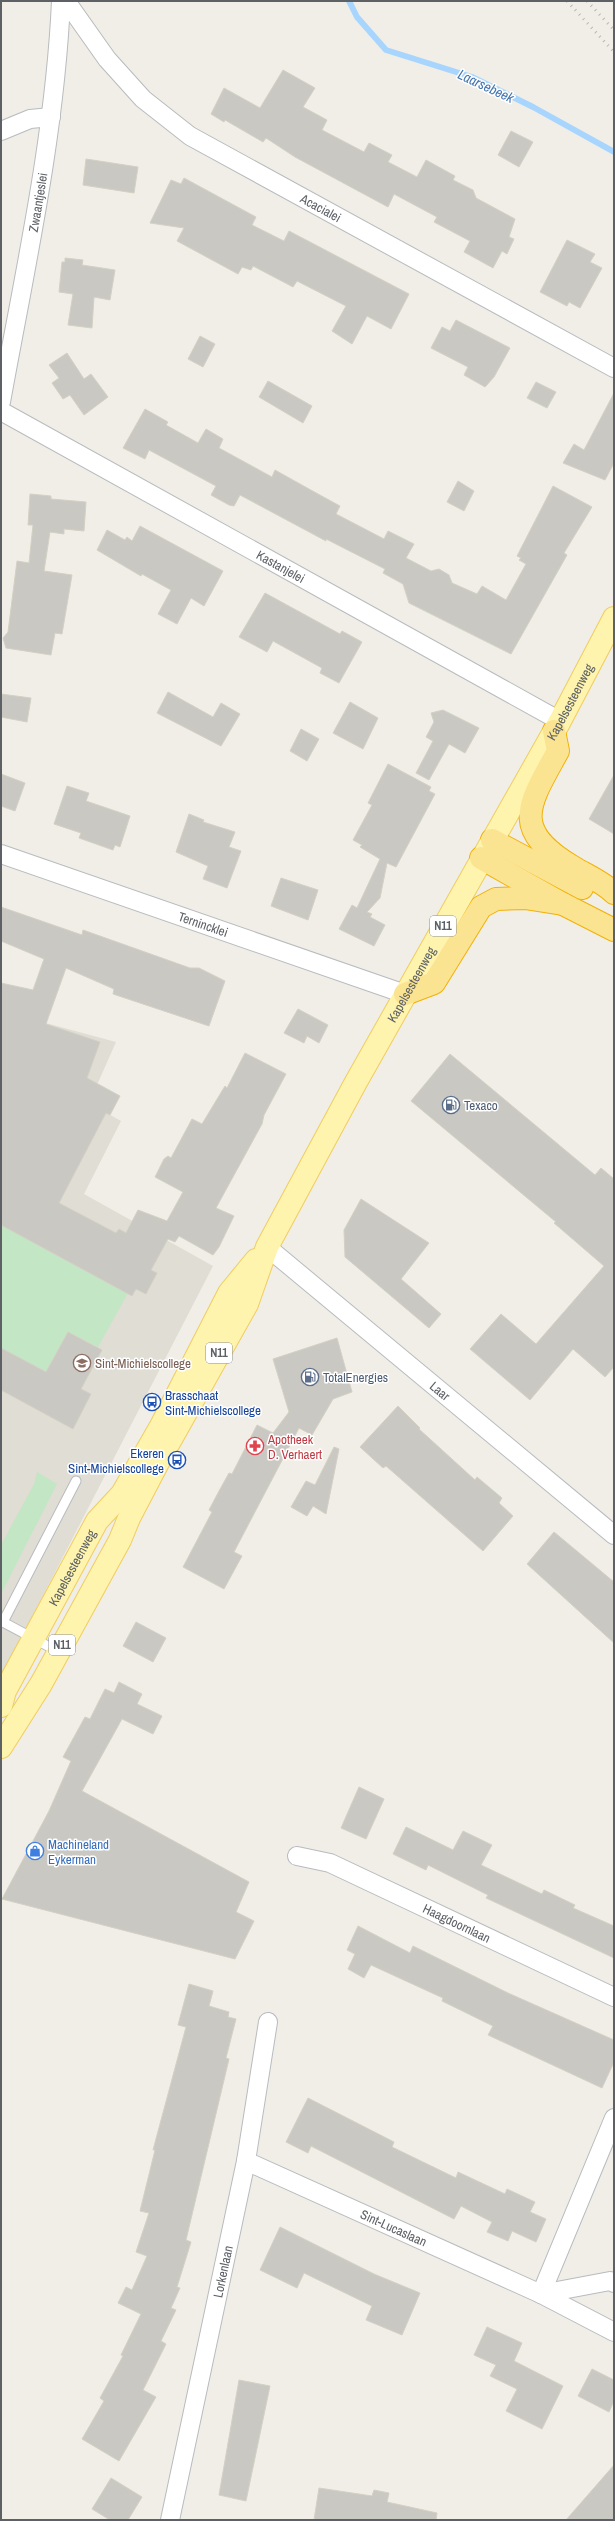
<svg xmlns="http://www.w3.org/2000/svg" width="615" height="2521" font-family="'Archivo Narrow',sans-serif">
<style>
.education{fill:#e0ddd4}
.green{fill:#c3e6c4}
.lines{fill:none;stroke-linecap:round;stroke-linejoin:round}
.stream{stroke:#a8d5fe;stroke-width:6}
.building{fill:#cac8c3;stroke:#d4d0c4}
.service-casing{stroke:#b8bbbf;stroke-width:11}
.minor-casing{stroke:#b8bbbf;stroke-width:20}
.primary-casing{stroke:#f0cd5f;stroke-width:24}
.motorway-casing{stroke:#f2b104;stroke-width:24}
.service{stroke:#fff;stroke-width:9}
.minor{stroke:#fff;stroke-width:18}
.primary{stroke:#fef4ad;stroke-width:22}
.motorway{stroke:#fbe491;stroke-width:22}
.rail{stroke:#b6b7b7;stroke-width:3;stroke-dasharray:1 5;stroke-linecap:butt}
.labels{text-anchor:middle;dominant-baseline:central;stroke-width:3;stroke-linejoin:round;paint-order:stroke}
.shield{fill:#fff;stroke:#8e9094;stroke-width:1}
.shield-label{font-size:12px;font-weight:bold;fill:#5d6166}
.street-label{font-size:13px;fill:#5d6166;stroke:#fff}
.service-label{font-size:13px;fill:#4e5e75;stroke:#fff;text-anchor:start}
.education-label{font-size:13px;fill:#785e54;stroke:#fff;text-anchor:start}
.transit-label{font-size:13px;fill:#164399;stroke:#fff;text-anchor:start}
.health-label{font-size:13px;fill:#be3a42;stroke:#fff;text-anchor:start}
.shop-label{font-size:13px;fill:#366cbe;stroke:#fff;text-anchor:start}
.water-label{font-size:14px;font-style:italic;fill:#4375b0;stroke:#fff}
</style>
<rect width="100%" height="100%" fill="#f0eee6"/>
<path class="education" d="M1 1011 116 1042 89 1103 121 1121 84 1194 213 1266 1 1677Z"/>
<g class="green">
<path d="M1 1209 128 1293 98 1347 68 1332 46 1372 1 1348Z"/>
<path d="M37 1472 57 1484 1 1594V1545L34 1484Z"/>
</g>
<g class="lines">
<path class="stream" d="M349 1 357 17 386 50 472 77 533 107 614 152"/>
</g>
<g class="building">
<path d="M283 70 315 88 303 107 327 120 322 130 364 152 369 143 392 155 388 162 417 177 426 160 455 176 453 180 473 190 476 198 515 219 509 237 514 239 507 254 502 251 493 268 464 252 470 241 434 222 437 217 394 194 388 207 295 157 266 138 263 142 225 120 224 122 211 114 224 88 260 108Z"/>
<path d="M511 131 533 142 519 167 498 155Z"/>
<path d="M86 159 138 167 134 193 83 185Z"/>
<path d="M184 178 256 217 252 225 284 241 289 231 409 294 391 329 367 316 352 344 332 331 346 306 297 281 293 287 253 266 251 270 242 267 238 274 177 241 184 228 150 223 171 180 181 184Z"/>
<path d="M567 240 595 254 590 262 602 268 580 308 569 302 567 306 540 292Z"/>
<path d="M65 258 83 260 82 265 115 270 110 300 94 297 92 328 68 325 73 294 59 292 62 262H65Z"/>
<path d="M456 320 510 348 494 377 485 387 464 375 468 367 431 348 442 327 450 331Z"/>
<path d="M200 336 215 344 203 367 188 359Z"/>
<path d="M67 353 84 379 91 374 108 397 84 415 70 395 63 399 52 383 59 378 49 365Z"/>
<path d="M268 381 312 406 303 423 259 397Z"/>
<path d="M536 382 556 392 547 408 527 398Z"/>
<path d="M614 393V463L605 480 563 463 574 444 584 450Z"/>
<path d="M145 409 168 422 166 425 198 443 206 429 223 439 219 448 272 477 275 470 309 489 340 506 336 514 384 539 388 531 414 544 406 558 431 571 439 569 449 575 452 583 477 594 482 586 506 600 526 564 519 560 521 558 517 556 553 486 592 507 564 553 567 555 511 654 409 603 403 584 383 573 385 569 326 539V541L240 495 234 506 229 505 211 495 216 486 149 450 145 459 123 448Z"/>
<path d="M458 481 474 491 464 511 447 502Z"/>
<path d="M30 494 51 496V499L86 502 84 531 64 529V534L50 532 44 571 72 575 62 634 55 633 51 655 6 648 3 638 8 632 17 561 29 563 33 525H28Z"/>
<path d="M140 526 223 571 204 606 191 598 177 624 158 614 171 590 142 574 141 576 97 550 107 530 125 540 127 537 132 541Z"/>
<path d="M265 593 340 634 342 631 362 642 339 683 320 673 322 668 273 641 267 652 239 637Z"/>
<path d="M168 692 213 717 221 703 240 714 221 746 157 713Z"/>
<path d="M1 694 31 698 27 722 1 717Z"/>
<path d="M350 702 378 718 363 749 333 733Z"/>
<path d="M443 710 479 728 465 753 449 744 429 780 416 773 433 741 426 737 434 722 431 713Z"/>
<path d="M301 729 319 739 307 761 290 751Z"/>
<path d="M388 764 431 787 429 791 435 794 396 867 387 863 380 898 367 912 372 914 370 917 385 925 374 946 339 929 352 905 357 908 380 859 360 847 362 845 353 840 372 805 368 803Z"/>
<path d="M1 774 25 783 15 811 1 806Z"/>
<path d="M614 775V834L589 819Z"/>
<path d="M67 786 89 793 86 801 130 816 120 847 115 845 113 850 79 838 81 833 54 824Z"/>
<path d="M189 814 204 820 203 822 235 832 229 847 241 851 227 888 203 879 208 866 176 852Z"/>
<path d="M281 878 318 890 308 920 271 906Z"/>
<path d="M1 907 82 935 83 930 190 968H199L225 981 209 1026 113 994 114 989 66 968 46 1024 100 1042 87 1078 120 1096 110 1115 106 1113 59 1203 116 1233 119 1229 126 1233 138 1210 167 1221 183 1192 155 1177 164 1159 168 1156 171 1158 192 1119 202 1124 225 1086 227 1088 245 1053 286 1074 264 1115 262 1124 216 1208 234 1216 219 1247 213 1255 179 1236 175 1242 168 1239 151 1270 157 1273 146 1294 136 1289 132 1296 1 1225V983L33 990 44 959 1 941Z"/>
<path d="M298 1009 328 1025 319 1043 307 1036 304 1043 284 1033Z"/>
<path d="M450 1054 595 1175 601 1168 614 1179V1367L605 1377 573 1349 530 1400 470 1349 501 1314 536 1344 604 1266 554 1223 556 1222 411 1101Z"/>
<path d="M361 1199 429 1243 401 1279 441 1314 429 1328 345 1257 344 1230Z"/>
<path d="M68 1332 102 1350 81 1389 91 1394 73 1429 1 1390V1348L46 1372Z"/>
<path d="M337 1338 352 1392 333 1399 312 1435 299 1428 234 1552 242 1556 224 1589 183 1567 212 1512 209 1510 219 1491 229 1473 232 1474 257 1425 273 1433 289 1412 273 1359Z"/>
<path d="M398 1406 420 1428 419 1429 475 1480 477 1477 502 1498 499 1503 513 1516 483 1551 386 1466 383 1468 360 1447Z"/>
<path d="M334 1447 339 1449 326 1514 313 1506 307 1516 291 1507 306 1481 315 1485Z"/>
<path d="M554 1532 614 1582V1643L527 1564Z"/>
<path d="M136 1622 166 1638 153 1662 123 1646Z"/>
<path d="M119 1682 142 1694 137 1704 162 1716 153 1734 122 1719 82 1791 249 1882 236 1912 254 1921 235 1959 2 1899 49 1811 71 1761 63 1757 85 1717 90 1719 105 1689 114 1693Z"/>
<path d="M359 1787 384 1799 366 1839 341 1828Z"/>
<path d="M406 1827 453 1850 463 1831 492 1845 481 1865 542 1894 544 1890 575 1905 573 1908 614 1926V1958L486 1898 488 1895 428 1865 426 1870 393 1854Z"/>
<path d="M358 1926 410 1953 413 1946 508 1993 614 2040V2062L602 2088 488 2035 493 2026 442 2001 443 1998 371 1965 364 1978 348 1969 355 1954 347 1950Z"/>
<path d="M189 1984 213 1991 209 2006 229 2012 228 2017 236 2019 226 2058 229 2059 186 2240 191 2242 177 2287 180 2288 171 2308 176 2310 161 2341 166 2344 143 2390 156 2397 119 2461 82 2439 104 2401 100 2398 123 2356 121 2355 141 2314 118 2303 126 2287 132 2290 147 2256 136 2252 149 2213 140 2211 155 2150H153L186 2027 178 2025Z"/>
<path d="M308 2098 394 2142 392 2147 456 2178 458 2172 505 2194 507 2189 535 2202 530 2212 546 2219 536 2242 512 2231 508 2241 487 2232 492 2222 461 2206 454 2219 311 2146 308 2153 286 2142Z"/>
<path d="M280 2227 374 2274 420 2293 402 2335 366 2320 372 2306 304 2273 297 2288 260 2270Z"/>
<path d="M487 2327 522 2343 514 2361 563 2386 542 2429 506 2411 517 2389 490 2376 496 2365 474 2355Z"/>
<path d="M592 2369 614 2380V2401L609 2412 578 2396Z"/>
<path d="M239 2380 270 2386 246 2501 219 2495Z"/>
<path d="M614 2465V2520H566Z"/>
<path d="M111 2478 142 2497 128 2520H110L92 2509Z"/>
<path d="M319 2488 372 2496 374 2490 389 2493 387 2502 437 2513 436 2520H314Z"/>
</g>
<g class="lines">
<defs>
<g id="service">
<path d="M1 1621 59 1652"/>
<path d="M3 1622 76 1481"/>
</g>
<g id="minor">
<path id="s1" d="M66 1 107 59 143 99 190 136 614 368"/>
<path d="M1 131 30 119 51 117"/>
<path id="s2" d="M1 402C25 269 55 136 61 1"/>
<path id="s3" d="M1 411 560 721"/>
<path id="s4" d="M1 854 405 994"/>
<path id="s5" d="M267 1247 614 1535"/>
<path id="s6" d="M297 1856 330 1863 614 1997"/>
<path id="s7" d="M246 2161 541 2294 614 2332"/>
<path d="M541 2294 614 2118"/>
<path d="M541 2294 610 2281 614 2283"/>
<path id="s8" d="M170 2520 246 2161 268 2022"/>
</g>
<g id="primary">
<path id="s9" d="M1 1706 5 1691 97 1521 122 1494 161 1426 229 1293 256 1260"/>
<path id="s10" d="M1 1747 41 1684 120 1540 129 1518 162 1455 247 1304 267 1247 356 1082 560 721 614 618"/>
</g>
<g id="motorway">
<path d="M554 731 558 751C529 804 509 829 573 867 586 875 603 882 614 893"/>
<path d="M492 840 582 888"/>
<path d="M481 858 563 904 614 930"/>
<path d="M405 994 434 983 481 907 496 899 525 898 563 904"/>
</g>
</defs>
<use href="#service" class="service-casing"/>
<use href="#minor" class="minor-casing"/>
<use href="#primary" class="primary-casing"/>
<use href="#motorway" class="motorway-casing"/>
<use href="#service" class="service"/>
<use href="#minor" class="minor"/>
<use href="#primary" class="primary"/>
<use href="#motorway" class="motorway"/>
<g class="rail">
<path d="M567 1 614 52"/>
<path d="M587 1 614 30"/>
</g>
</g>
<defs>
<symbol id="fuel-ring" viewBox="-11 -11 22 22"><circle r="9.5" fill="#fff" stroke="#5c6f8a" stroke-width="1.5"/><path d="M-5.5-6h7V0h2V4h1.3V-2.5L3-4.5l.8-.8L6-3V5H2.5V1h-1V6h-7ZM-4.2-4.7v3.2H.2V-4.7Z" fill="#5c6f8a"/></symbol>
<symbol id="school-ring" viewBox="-11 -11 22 22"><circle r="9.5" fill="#fff" stroke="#8d6e63" stroke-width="1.5"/><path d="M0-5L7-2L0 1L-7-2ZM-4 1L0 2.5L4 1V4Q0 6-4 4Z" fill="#8d6e63"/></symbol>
<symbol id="bus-ring" viewBox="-11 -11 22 22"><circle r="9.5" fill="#fff" stroke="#1a4fb4" stroke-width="1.5"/><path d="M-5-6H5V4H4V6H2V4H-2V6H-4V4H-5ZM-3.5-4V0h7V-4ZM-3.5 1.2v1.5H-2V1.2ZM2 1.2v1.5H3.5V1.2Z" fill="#1a4fb4"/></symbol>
<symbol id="pharmacy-ring" viewBox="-11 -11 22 22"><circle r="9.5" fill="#fff" stroke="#e0444e" stroke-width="1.5"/><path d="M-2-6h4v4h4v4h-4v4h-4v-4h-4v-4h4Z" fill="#e0444e"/></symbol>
<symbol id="shop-ring" viewBox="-11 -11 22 22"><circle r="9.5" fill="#fff" stroke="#3f7fe0" stroke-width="1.5"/><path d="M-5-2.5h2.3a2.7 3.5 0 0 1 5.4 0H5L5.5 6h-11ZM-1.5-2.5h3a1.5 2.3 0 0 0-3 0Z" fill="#3f7fe0"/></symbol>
</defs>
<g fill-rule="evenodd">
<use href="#fuel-ring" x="441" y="1095" width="20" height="20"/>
<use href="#school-ring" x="72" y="1353" width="20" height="20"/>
<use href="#fuel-ring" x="300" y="1367" width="20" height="20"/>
<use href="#bus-ring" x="142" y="1392" width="20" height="20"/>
<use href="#pharmacy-ring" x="245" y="1436" width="20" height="20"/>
<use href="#bus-ring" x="167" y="1450" width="20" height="20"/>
<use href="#shop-ring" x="25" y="1841" width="20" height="20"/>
</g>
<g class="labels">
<g class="shield">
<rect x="430" y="916" width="26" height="20" rx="3"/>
<rect x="206" y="1343" width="26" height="20" rx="3"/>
<rect x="49" y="1635" width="26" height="20" rx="3"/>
</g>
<g class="shield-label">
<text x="443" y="926">N11</text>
<text x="219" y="1353">N11</text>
<text x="62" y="1645">N11</text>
</g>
<g class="street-label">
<text stroke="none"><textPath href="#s2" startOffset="203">Zwaantjeslei</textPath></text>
<text stroke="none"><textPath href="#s1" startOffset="334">Acacialei</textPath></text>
<text stroke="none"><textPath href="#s3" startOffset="320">Kastanjelei</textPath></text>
<text stroke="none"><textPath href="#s10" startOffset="1191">Kapelsesteenweg</textPath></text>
<text stroke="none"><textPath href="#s4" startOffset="214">Ternincklei</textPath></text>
<text stroke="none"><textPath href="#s10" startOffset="867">Kapelsesteenweg</textPath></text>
<text stroke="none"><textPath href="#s5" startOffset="225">Laar</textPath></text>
<text stroke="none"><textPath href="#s9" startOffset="156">Kapelsesteenweg</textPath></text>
<text stroke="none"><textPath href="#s6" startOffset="174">Haagdoornlaan</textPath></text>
<text stroke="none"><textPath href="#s7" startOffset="162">Sint-Lucaslaan</textPath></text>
<text stroke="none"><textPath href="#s8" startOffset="254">Lorkenlaan</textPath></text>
</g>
<g class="service-label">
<text x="464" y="1105">Texaco</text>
<text x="323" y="1377">TotalEnergies</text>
</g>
<g class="education-label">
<text x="95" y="1363">Sint-Michielscollege</text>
</g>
<g class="transit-label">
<text x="165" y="1395">Brasschaat<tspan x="165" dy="15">Sint-Michielscollege</tspan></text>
<text x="164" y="1453" text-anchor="end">Ekeren<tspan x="164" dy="15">Sint-Michielscollege</tspan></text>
</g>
<g class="health-label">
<text x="268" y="1439">Apotheek<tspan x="268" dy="15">D. Verhaert</tspan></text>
</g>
<g class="shop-label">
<text x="48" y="1844">Machineland<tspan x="48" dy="15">Eykerman</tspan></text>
</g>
<g class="water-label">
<text transform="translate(486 86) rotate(25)">Laarsebeek</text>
</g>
</g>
<rect width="615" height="2521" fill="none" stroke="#5d6166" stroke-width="4"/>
</svg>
